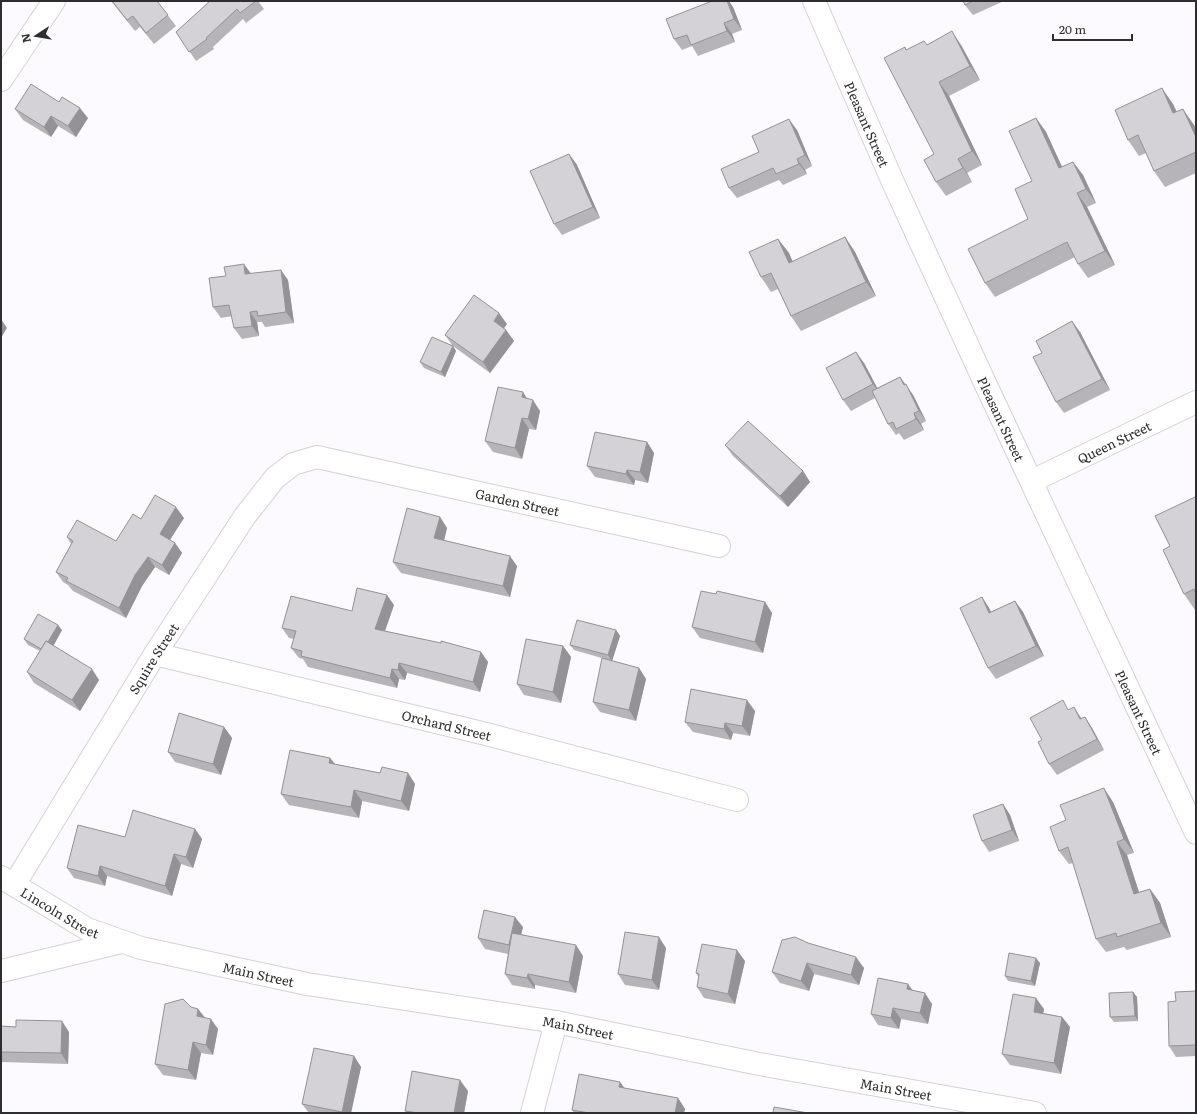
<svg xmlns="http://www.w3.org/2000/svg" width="1197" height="1114" font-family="Literata,serif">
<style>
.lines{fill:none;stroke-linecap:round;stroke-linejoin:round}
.minor-casing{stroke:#d4d1d7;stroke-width:24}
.major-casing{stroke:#d4d1d7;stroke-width:24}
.minor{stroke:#fff;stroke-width:22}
.major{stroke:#fff;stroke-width:22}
.wall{fill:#b6b4b9}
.shaded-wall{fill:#949296}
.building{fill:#d4d1d7;stroke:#949296}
.labels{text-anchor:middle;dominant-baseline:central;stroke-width:3;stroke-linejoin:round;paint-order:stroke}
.street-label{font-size:13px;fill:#2e2d2f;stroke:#fcfafe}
</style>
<rect width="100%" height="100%" fill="#fcfafe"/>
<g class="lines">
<defs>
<g id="minor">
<path id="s1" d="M814 1 892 180 985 383 1196 833"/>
<path d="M1 80 54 1"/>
<path id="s2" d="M1032 481 1196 402"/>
<path id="s3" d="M155 654 486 734 737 800"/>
<path id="s4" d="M14 885 155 654 245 516 275 478 293 464 317 457 719 546"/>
<path d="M1 971 121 942"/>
<path d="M532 1113 556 1022"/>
</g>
<g id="major">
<path id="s5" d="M1 877 87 929 141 948 307 984 556 1022 759 1064 1035 1113"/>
</g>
</defs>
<use href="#minor" class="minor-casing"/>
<use href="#major" class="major-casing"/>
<use href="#minor" class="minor"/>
<use href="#major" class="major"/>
</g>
<g class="wall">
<path d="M111 1H157L176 26 154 44 140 27 135 31Z"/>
<path d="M210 1H258L264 9 246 23 243 19 213 47 214 49 196 61 176 32Z"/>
<path d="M963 1H1004L973 15 965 5Z"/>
<path d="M733 7 742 30 732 34 735 42 698 56 692 46 682 50 674 39Z"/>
<path d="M927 44 961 45 980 80 949 96 982 165 967 173 972 182 946 196 936 182 934 154 905 47 907 50Z"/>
<path d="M59 102 88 118 76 137 58 126 51 137 23 120 15 109Z"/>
<path d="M1173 104 1177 112 1194 125 1196 129V173L1165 187 1154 171 1146 153 1139 156 1128 140Z"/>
<path d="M1036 118 1046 132 1062 167 1073 162 1083 175 1096 203 1087 207 1115 265 1088 278 1078 264 1075 257 995 297 985 283 1028 219 1032 181Z"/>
<path d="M797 130 812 166 805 170 807 174 783 185 779 180 737 198 729 188 759 152Z"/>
<path d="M569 154 577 165 600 218 562 235 554 224Z"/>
<path d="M845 237 855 252 876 296 801 331 791 316 778 289 771 292 761 277 778 239 789 253 792 262Z"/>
<path d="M251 273 288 280 294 323 265 327 262 322H257L259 336 242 339 234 328 232 316 221 318 213 307Z"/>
<path d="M507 324 504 328 506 330 514 341 490 373 453 346 456 351 445 377 424 368 420 362 452 345 445 335Z"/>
<path d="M1080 332 1110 390 1064 413 1056 402 1042 353Z"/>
<path d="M864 363 877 388 900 377 913 395 926 421 921 424 924 430 904 440 899 433 896 435 888 424 875 398 851 411 843 400Z"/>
<path d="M527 399 540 411 536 430 529 429 522 459 493 452 485 441Z"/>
<path d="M647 442 654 453 648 483 635 480 634 485 595 477 587 466Z"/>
<path d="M725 445 803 471 810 482 788 507 733 456Z"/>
<path d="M1195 497 1196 499V610H1195L1184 594 1170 546Z"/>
<path d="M440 517 447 528 444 540 517 566 510 597 401 573 393 562Z"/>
<path d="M184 518 170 540 175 543 182 553 169 575 155 567 142 586 126 618 73 591 68 585 63 582 56 572 71 544 67 537 116 541 141 519Z"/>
<path d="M716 594 765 602 772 613 763 653 700 638 692 627Z"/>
<path d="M982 597 989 608 991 612 1015 601 1023 612 1044 656 996 679 988 668Z"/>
<path d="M394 605 385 631 481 652 488 662 480 692 407 673 405 680 399 679 397 688 308 667 303 659 299 658 291 648 294 639 289 638 282 628 352 611Z"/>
<path d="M62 630 53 645 99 680 80 711 34 683 27 672 40 651 28 645 24 639Z"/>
<path d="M616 630 620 636 612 661 574 650 570 645Z"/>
<path d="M563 646 571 657 561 703 524 695 517 684Z"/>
<path d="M639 668 646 679 636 721 600 712 593 702Z"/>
<path d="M1069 710 1081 718 1085 717 1092 728 1104 750 1057 775 1049 764 1042 740Z"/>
<path d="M755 711 750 736 733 733 731 740 693 732 685 722Z"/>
<path d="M224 727 232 738 221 775 175 762 168 752Z"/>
<path d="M330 758 335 764 380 773H408L415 784 409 811 362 801 359 818 289 805 281 794Z"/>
<path d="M1113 802 1134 853 1127 855 1139 892 1150 889 1160 903 1171 937 1127 950 1124 947 1106 952 1096 939 1073 863 1069 864 1059 851Z"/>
<path d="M1003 804 1010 815 1019 841 989 852 982 841Z"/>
<path d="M195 829 202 839 193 868 181 864 172 896 107 876 105 886 74 878 67 868 125 837Z"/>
<path d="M523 927 521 934 583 956 576 993 535 985V989L512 985 505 974 508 954 485 949 478 938Z"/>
<path d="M808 943 864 968 859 985 814 974 809 991 780 983 772 972Z"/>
<path d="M666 948 659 990 625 985 618 974Z"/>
<path d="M745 961 735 1004 704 998 697 987 699 978 696 973Z"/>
<path d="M1040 963 1035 986 1008 981 1005 976Z"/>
<path d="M913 991 932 1004 928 1024 901 1019 899 1029 878 1025 871 1014Z"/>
<path d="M1196 991V1056L1176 1057 1169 1046 1176 1001Z"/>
<path d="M1133 992 1137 997 1138 1021 1114 1022 1110 1017Z"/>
<path d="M191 1007 198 1009 205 1018 218 1029 213 1055 201 1053 196 1080 163 1075 155 1064Z"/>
<path d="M1044 1009 1043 1013 1062 1017 1070 1027 1061 1074 1010 1065 1002 1054Z"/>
<path d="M1 1026 16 1027 69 1032 68 1064 1 1062Z"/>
<path d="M354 1056 361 1067 351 1113H309L302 1104Z"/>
<path d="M620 1082 624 1088 678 1098 685 1109 684 1113H574L572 1110Z"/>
<path d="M468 1091 464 1113H407L405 1111Z"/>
</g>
<g class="shaded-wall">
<path d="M727 1H729L733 7 742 30 734 19Z"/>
<path d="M724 23 732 34 735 42 727 31Z"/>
<path d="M952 31 961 45 980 80 970 66Z"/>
<path d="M939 82 949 96 982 165 972 151Z"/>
<path d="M1162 88 1173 104 1184 129 1173 113Z"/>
<path d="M80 108 88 118 76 137 68 126Z"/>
<path d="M1183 109 1194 125 1196 129V137Z"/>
<path d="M51 116 58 126 51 137 44 127Z"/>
<path d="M1036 118 1046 132 1069 182 1059 168Z"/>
<path d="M789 119 797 130 812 166 805 155Z"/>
<path d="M569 154 577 165 600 218 593 207Z"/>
<path d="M797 159 805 170 807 174 799 164Z"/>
<path d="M958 159 967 173 972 182 963 168Z"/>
<path d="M1073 162 1083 175 1096 203 1086 189Z"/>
<path d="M1077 193 1087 207 1115 265 1105 251Z"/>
<path d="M845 237 855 252 876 296 866 282Z"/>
<path d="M778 239 789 253 800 278 789 263Z"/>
<path d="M244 264 252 275 245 274Z"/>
<path d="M281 270 288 280 294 323 286 312Z"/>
<path d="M250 312 257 322 259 336 252 326Z"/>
<path d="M499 313 507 324 501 332 494 321Z"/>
<path d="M1 319 7 328 1 338Z"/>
<path d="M1072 321 1080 332 1110 390 1102 379Z"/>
<path d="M506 330 514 341 490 373 483 362Z"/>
<path d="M453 346 456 351 445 377 441 372Z"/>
<path d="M856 352 864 363 881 395 873 384Z"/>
<path d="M900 377 913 395 926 421 919 411 904 385Z"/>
<path d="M523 392 530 403 522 397Z"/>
<path d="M533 400 540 411 536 430 528 419Z"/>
<path d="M914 413 921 424 924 430 916 419Z"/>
<path d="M522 418 529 429 522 459 515 448Z"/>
<path d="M647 442 654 453 648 483 640 472Z"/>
<path d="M627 470 635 480 634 485 626 474Z"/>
<path d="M803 471 810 482 788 507 780 496Z"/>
<path d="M176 507 184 518 167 544 160 534Z"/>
<path d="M440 517 447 528 442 549 434 538Z"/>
<path d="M175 543 182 553 169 575 162 565Z"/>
<path d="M510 556 517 566 510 597 503 586Z"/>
<path d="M148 557 155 567 142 586 126 618 119 608 135 575Z"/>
<path d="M387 595 394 605 382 639 375 629Z"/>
<path d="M982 597 989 608 997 624 989 613Z"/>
<path d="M1015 601 1023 612 1044 656 1036 646Z"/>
<path d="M765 602 772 613 763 653 755 642Z"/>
<path d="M58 625 62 630 48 656 44 650Z"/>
<path d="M616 630 620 636 612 661 608 655Z"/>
<path d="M563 646 571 657 561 703 553 692Z"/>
<path d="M481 652 488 662 480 692 473 682Z"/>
<path d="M399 663 407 673 405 680 398 670Z"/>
<path d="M639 668 646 679 636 721 629 710Z"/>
<path d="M92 669 99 680 80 711 72 700Z"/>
<path d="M392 669 399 679 397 688 390 678Z"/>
<path d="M747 700 755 711 750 736 742 726Z"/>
<path d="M1074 707 1081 718 1080 719Z"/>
<path d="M1085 717 1092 728 1104 750 1097 739Z"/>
<path d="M725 723 733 733 731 740 724 729Z"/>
<path d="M224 727 232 738 221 775 213 764Z"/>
<path d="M330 758 338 768 329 763Z"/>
<path d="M408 773 415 784 409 811 401 801Z"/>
<path d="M1104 788 1113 802 1134 853 1124 839Z"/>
<path d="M354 790 362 801 359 818 351 807Z"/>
<path d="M1003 804 1010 815 1019 841 1012 830Z"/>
<path d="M195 829 202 839 193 868 186 857Z"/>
<path d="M1117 842 1127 855 1144 908 1134 894Z"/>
<path d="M174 854 181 864 172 896 165 886Z"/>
<path d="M100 866 107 876 105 886 98 876Z"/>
<path d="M1150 889 1160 903 1171 937 1161 923Z"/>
<path d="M515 917 523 927 516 956 509 945Z"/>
<path d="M659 937 666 948 659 990 652 980Z"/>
<path d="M576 945 583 956 576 993 569 982Z"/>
<path d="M737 950 745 961 735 1004 728 994Z"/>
<path d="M856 957 864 968 859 985 851 975Z"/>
<path d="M1036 958 1040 963 1035 986 1031 981Z"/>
<path d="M807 963 814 974 809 991 801 981Z"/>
<path d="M528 974 535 985V989L527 978Z"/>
<path d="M908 984 916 995 907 989Z"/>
<path d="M1133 992 1137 997 1138 1021 1135 1016Z"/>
<path d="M925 993 932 1004 928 1024 920 1013Z"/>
<path d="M1036 998 1044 1009 1042 1022 1034 1012Z"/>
<path d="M893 1008 901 1019 899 1029 891 1018Z"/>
<path d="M198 1009 206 1019 197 1016Z"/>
<path d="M1062 1017 1070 1027 1061 1074 1054 1063Z"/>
<path d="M211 1019 218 1029 213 1055 206 1045Z"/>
<path d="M62 1021 69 1032 68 1064 61 1053Z"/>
<path d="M193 1042 201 1053 196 1080 188 1070Z"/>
<path d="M354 1056 361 1067 351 1113H343L342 1112Z"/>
<path d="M460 1080 468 1091 464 1113H454Z"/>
<path d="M620 1082 628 1093 619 1087Z"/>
<path d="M678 1098 685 1109 684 1113H675Z"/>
</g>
<g class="building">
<path d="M112 1H157L168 15 146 33 133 16 127 20Z"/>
<path d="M210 1H256L240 13 237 9 206 38 207 39 189 52 176 32Z"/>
<path d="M712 1H727L734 19 724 23 727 31 691 45 687 35 674 39 666 19Z"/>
<path d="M963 1H973L965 5Z"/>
<path d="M952 31 970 66 939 82 972 151 958 159 963 168 936 182 924 160 934 154 884 58 905 47 906 50 924 41 927 45Z"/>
<path d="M31 84 59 102 62 97 80 108 68 126 51 116 44 127 15 109Z"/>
<path d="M1162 88 1173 113 1183 109 1196 137V152L1154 171 1138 135 1128 140 1115 110Z"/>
<path d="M1036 118 1059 168 1073 162 1086 189 1077 193 1105 251 1078 264 1067 242 985 283 968 249 1028 219 1015 189 1032 181 1009 131Z"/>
<path d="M789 119 805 155 797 159 799 164 776 174 773 168 729 188 721 169 759 152 752 136Z"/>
<path d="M569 154 593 207 554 224 530 171Z"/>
<path d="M845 237 866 282 791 316 771 273 761 277 749 252 778 239 789 263Z"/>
<path d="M244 264 245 274 281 270 286 312 258 316 257 311 250 312 252 326 234 328 229 305 213 307 209 278 226 276 224 267Z"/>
<path d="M474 295 499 313 494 321 506 330 483 362 445 335Z"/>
<path d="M1072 321 1102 379 1056 402 1033 357 1042 353 1036 341Z"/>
<path d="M432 337 453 346 441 372 420 362Z"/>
<path d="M856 352 873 384 843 400 826 368Z"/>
<path d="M900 377 904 385 906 384 919 411 914 413 916 419 896 429 893 422 888 424 872 391Z"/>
<path d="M498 387 523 392 522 397 533 400 528 419 522 418 515 448 485 441Z"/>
<path d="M748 421 803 471 780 496 725 445Z"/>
<path d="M595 432 647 442 640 472 627 470 626 474 587 466Z"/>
<path d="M155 495 176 507 160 534 175 543 162 565 148 557 135 575 119 608 66 581 68 578 56 572 73 541 67 537 77 520 116 541 133 514 141 519Z"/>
<path d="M1195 497 1196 499V594L1194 589 1184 594 1163 550 1170 546 1155 516Z"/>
<path d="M407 508 440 517 434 538 510 556 503 586 393 562Z"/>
<path d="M357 588 387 595 375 629 441 643V641L481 652 473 682 399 663 398 670 392 669 390 678 301 656 302 651 291 648 296 631 282 628 291 596 352 611Z"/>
<path d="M701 591 716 594 717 591 765 602 755 642 692 627Z"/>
<path d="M982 597 989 613 1015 601 1036 646 988 668 960 608Z"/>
<path d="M38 614 58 625 48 642 46 641 41 649 24 639Z"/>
<path d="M577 620 616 630 608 655 570 645Z"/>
<path d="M526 639 563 646 553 692 517 684Z"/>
<path d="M46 641 92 669 72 700 27 672Z"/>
<path d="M602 658 639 668 629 710 593 702Z"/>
<path d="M691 689 747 700 742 726 725 723 724 729 685 722Z"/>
<path d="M1063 700 1068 710 1074 707 1080 719 1085 717 1097 739 1049 764 1038 742 1042 740 1030 718Z"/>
<path d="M179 713 224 727 213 764 168 752Z"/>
<path d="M290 750 330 758 329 763 380 773 382 767 408 773 401 801 354 790 351 807 281 794Z"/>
<path d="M1104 788 1124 839 1117 842 1134 894 1150 889 1161 923 1117 937 1116 933 1096 939 1068 847 1059 851 1050 827 1066 820 1060 805Z"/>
<path d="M1003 804 1012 830 982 841 973 815Z"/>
<path d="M133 810 195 829 186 857 174 854 165 886 100 866 98 876 67 868 78 825 125 837Z"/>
<path d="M484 910 515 917 509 945 478 938Z"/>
<path d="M625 932 659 937 652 980 618 974Z"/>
<path d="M512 933 576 945 569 982 528 974 527 978 505 974Z"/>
<path d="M795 937 808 943 856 957 851 975 807 963 801 981 772 972 782 940Z"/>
<path d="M702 944 737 950 728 994 697 987 699 974 696 973Z"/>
<path d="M1009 953 1036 958 1031 981 1005 976Z"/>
<path d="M878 978 908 984 907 989 925 993 920 1013 893 1008 891 1018 871 1014Z"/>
<path d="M1196 991V1045L1169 1046 1168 1002 1176 1001 1175 992Z"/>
<path d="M1133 992 1135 1016 1110 1017 1109 993Z"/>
<path d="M1013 994 1036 998 1034 1012 1062 1017 1054 1063 1002 1054Z"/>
<path d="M183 999 191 1007 198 1009 197 1016 211 1019 206 1045 193 1042 188 1070 155 1064 165 1004Z"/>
<path d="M16 1020 62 1021 61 1053 1 1052V1026L16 1027Z"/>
<path d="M314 1048 354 1056 342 1112 302 1104Z"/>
<path d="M412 1071 460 1080 454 1113H418L405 1111Z"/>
<path d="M579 1074 620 1082 619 1087 678 1098 675 1113H589L572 1110Z"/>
<path d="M774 1107 808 1113H773Z"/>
</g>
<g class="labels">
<g class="street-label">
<text stroke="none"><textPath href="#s1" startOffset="134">Pleasant Street</textPath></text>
<text stroke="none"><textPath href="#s1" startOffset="458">Pleasant Street</textPath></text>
<text stroke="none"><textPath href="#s2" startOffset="91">Queen Street</textPath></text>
<text stroke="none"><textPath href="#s4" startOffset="737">Garden Street</textPath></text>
<text stroke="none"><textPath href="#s4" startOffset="266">Squire Street</textPath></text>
<text stroke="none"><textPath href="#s1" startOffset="782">Pleasant Street</textPath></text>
<text stroke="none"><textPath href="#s3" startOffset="300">Orchard Street</textPath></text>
<text stroke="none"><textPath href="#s5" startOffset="69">Lincoln Street</textPath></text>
<text stroke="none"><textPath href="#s5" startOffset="278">Main Street</textPath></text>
<text stroke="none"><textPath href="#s5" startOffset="602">Main Street</textPath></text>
<text stroke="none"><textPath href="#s5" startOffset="926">Main Street</textPath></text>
</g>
</g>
<rect width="1197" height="1114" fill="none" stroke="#2e2d2f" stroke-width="4"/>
<g transform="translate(36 36) rotate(258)" stroke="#fcfafe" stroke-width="3" paint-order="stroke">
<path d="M0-3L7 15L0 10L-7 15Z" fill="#2e2d2f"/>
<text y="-6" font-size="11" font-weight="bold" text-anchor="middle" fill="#2e2d2f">N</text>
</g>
<path d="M1053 34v6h79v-6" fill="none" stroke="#2e2d2f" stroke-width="2"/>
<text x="1059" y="34" font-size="12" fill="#2e2d2f" stroke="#fcfafe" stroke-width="3" paint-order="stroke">20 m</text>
</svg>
